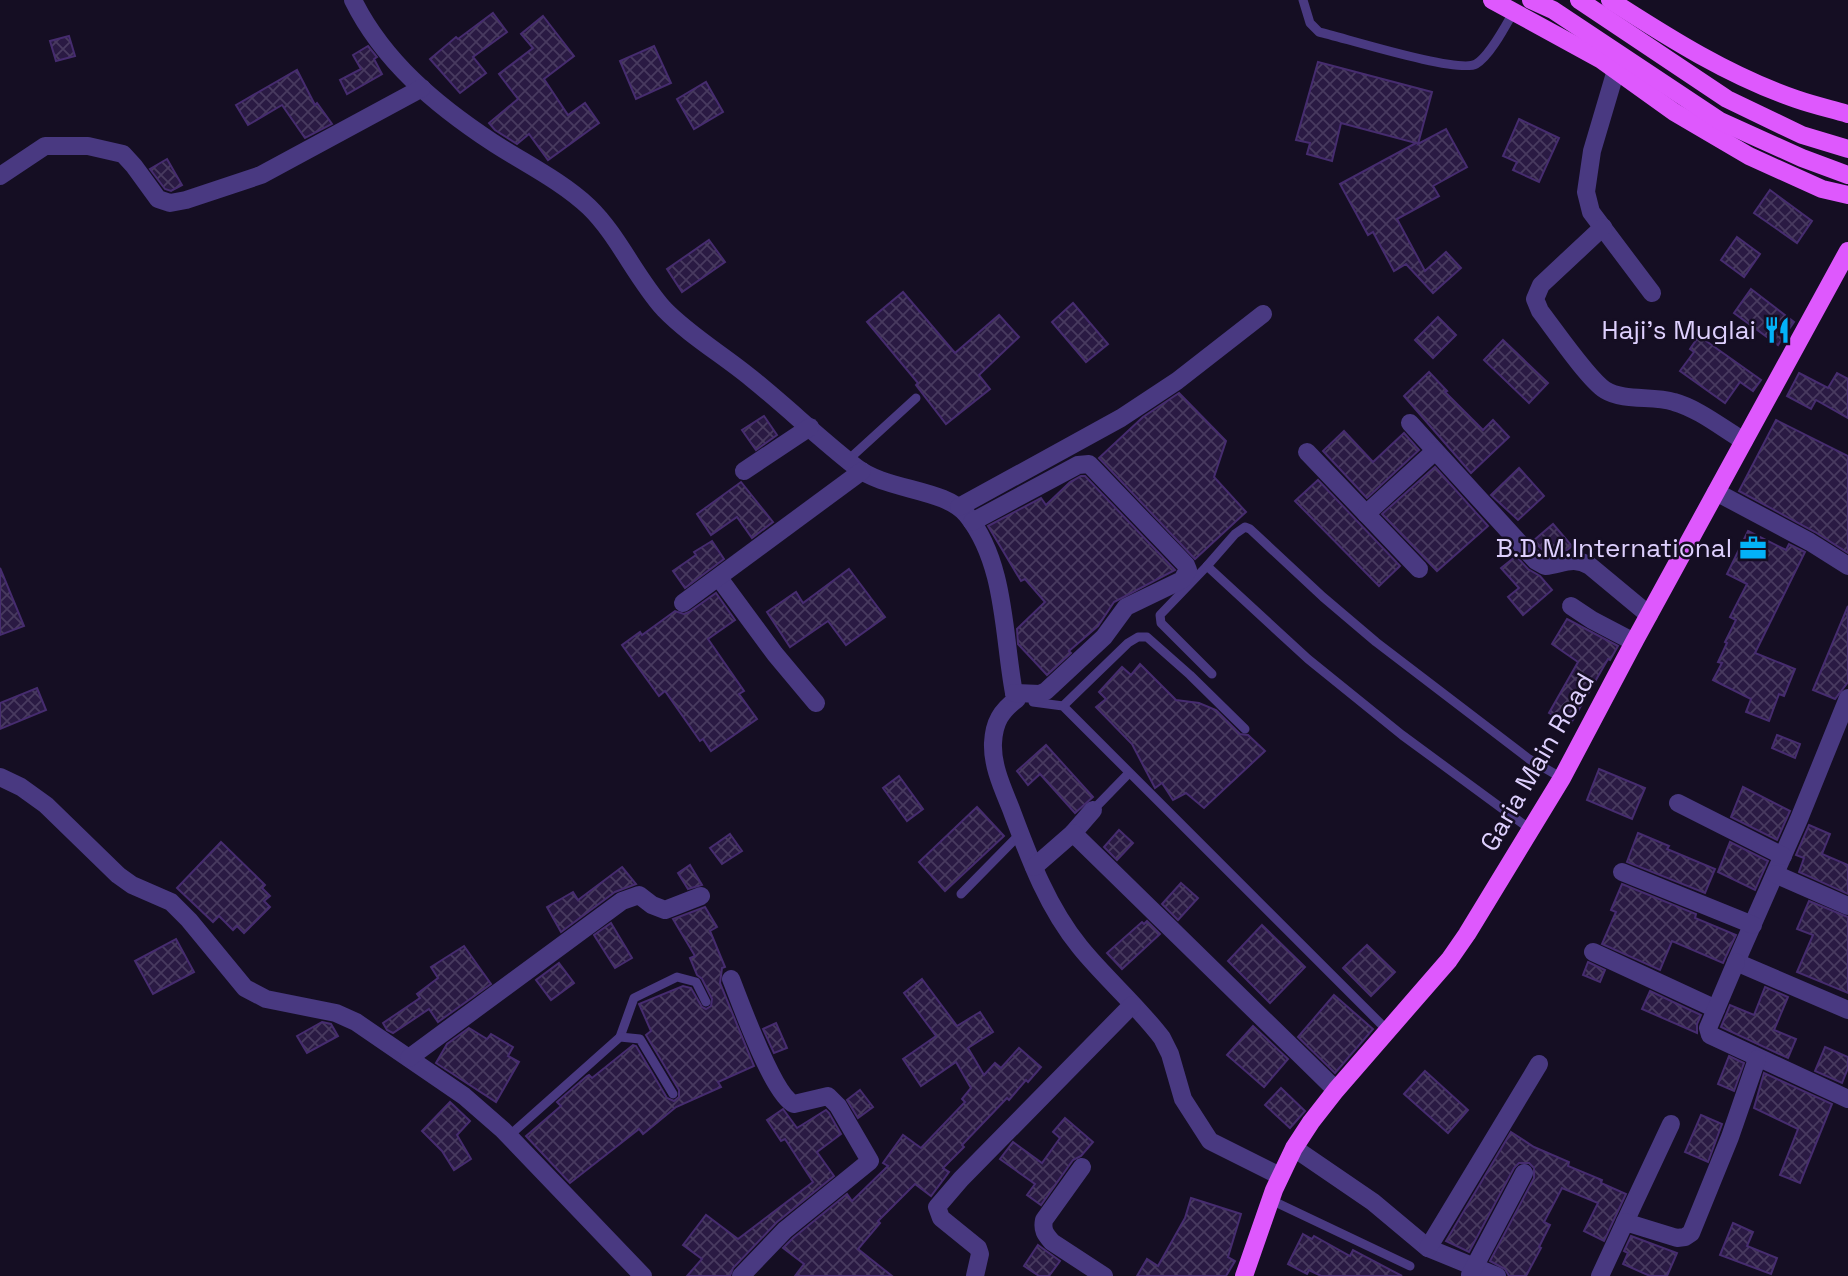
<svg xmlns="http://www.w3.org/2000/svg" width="1848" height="1276" font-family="'Space Grotesk',sans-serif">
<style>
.building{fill:url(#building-cross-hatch);stroke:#462c6f;stroke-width:2}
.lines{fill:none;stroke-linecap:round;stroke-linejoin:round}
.lane{stroke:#493981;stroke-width:9}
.street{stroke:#493981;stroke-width:18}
.primary{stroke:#de58fd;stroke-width:18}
.labels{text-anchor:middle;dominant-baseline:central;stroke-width:5;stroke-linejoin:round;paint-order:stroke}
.poi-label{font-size:26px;fill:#ded0fe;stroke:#150e23;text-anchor:end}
.street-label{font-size:26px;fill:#ded0fe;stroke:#150e23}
</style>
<defs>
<pattern id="building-cross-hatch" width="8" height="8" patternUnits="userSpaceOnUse" patternTransform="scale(1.75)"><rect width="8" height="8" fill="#2a1a43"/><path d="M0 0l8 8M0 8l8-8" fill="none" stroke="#483a5f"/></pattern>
</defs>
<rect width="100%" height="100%" fill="#150e23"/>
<g class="building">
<path d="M493 13 507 32 473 57 486 73 460 93 430 59 456 37 458 39Z"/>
<path d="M543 16 574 56 544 79 568 115 585 103 599 123 548 160 529 134 517 144 495 130 489 123 518 99 499 74 533 48 521 34Z"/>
<path d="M69 36 75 56 56 61 50 41Z"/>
<path d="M368 46 377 57 374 59 382 74 347 94 340 80 361 69 353 55Z"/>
<path d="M654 46 671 83 636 99 620 61Z"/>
<path d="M1318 62 1432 92 1418 144 1446 129 1467 167 1433 186 1439 196 1397 219 1425 271 1446 252 1461 268 1433 293 1406 264 1394 271 1373 232 1368 235 1340 184 1416 143 1341 123 1332 161 1307 154 1310 143 1296 140Z"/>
<path d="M297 70 315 105 317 103 332 124 305 138 282 105 248 125 236 105Z"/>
<path d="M706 82 723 112 694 129 677 99Z"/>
<path d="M1519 119 1559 138 1539 182 1513 170 1517 162 1503 156Z"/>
<path d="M167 159 182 185 171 191 165 189 150 169Z"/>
<path d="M1770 190 1812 221 1797 243 1754 213Z"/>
<path d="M1737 237 1760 254 1744 277 1721 260Z"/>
<path d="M709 240 725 262 682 292 667 269Z"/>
<path d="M1751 289 1794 322 1778 345 1734 313Z"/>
<path d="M903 292 955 353 999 315 1019 337 979 375 990 389 946 424 916 385 918 383 867 322Z"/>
<path d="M1073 303 1108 344 1086 362 1052 322Z"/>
<path d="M1438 317 1456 335 1433 358 1415 340Z"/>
<path d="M1699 336 1761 380 1753 391 1740 382 1725 403 1680 371 1694 352 1690 349Z"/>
<path d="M1503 340 1548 383 1529 403 1484 360Z"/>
<path d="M1429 372 1447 391 1445 392 1483 430 1493 420 1509 437 1471 473 1404 396Z"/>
<path d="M1799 373 1828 388 1837 373 1848 379V418L1816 400 1811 409 1787 396Z"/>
<path d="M1179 393 1226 441 1214 477 1246 512 1195 559 1099 458 1143 417Z"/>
<path d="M764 416 777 435 756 450 742 430Z"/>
<path d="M1776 420 1848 456V553L1815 532 1739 491Z"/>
<path d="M1344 431 1373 462 1404 433 1419 450 1367 498 1323 451Z"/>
<path d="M1435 467 1488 526 1437 571 1382 514Z"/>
<path d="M1519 468 1544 496 1518 520 1491 495Z"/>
<path d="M1081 476H1085L1175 570 1114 602 1098 626 1069 651 1071 653 1047 675 1018 644 1017 629 1045 602 1025 579 1021 581 988 526 1041 498 1046 505 1070 482Z"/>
<path d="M1318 480 1400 566 1379 586 1295 501Z"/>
<path d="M741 482 773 522 752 538 737 517 711 535 697 514Z"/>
<path d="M1553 524 1572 546 1567 550 1547 554 1533 541Z"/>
<path d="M1748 531 1786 550 1789 544 1805 552 1755 653 1795 669 1784 696 1779 694 1769 721 1746 712 1751 699 1713 680 1722 663 1718 662 1727 643 1725 642 1736 620 1730 617 1747 584 1727 574Z"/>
<path d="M712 541 724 559 685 588 673 571 696 555 694 552Z"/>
<path d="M1516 556 1528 569 1540 576 1552 590 1523 615 1508 597 1519 588 1501 568Z"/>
<path d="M0 568 24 626 0 635Z"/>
<path d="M849 569 885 617 846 645 828 621 790 647 767 612 796 592 803 603Z"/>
<path d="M716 593 735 620 708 639 744 691 739 694 757 719 711 751 703 739 700 741 665 691 659 696 622 645 640 632 642 635 675 611 684 614 689 612Z"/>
<path d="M1848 606V682L1835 699 1813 690Z"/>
<path d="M1567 619 1618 646 1610 660 1608 659 1570 725 1549 713 1578 662 1552 644Z"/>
<path d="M1140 664 1176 700 1199 703 1216 710 1240 734 1248 735 1265 751 1204 808 1186 793 1173 800 1162 783 1155 788 1132 744 1096 707 1106 699 1099 692 1122 667 1131 675Z"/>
<path d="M37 688 46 710 0 729V703Z"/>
<path d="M1777 735 1800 744 1795 758 1772 748Z"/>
<path d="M1046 745 1093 797 1075 813 1040 774 1028 785 1017 771Z"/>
<path d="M1599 769 1645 788 1632 819 1587 800Z"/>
<path d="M899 776 923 809 907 821 883 788Z"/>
<path d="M1743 787 1790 811 1777 840 1731 817Z"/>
<path d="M977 807 1004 836 945 891 919 862Z"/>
<path d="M1809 825 1830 834 1822 854 1848 865V894L1799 872 1804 858 1796 855Z"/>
<path d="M1119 830 1133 843 1117 860 1104 847Z"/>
<path d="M1638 833 1669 846 1667 849 1715 869 1705 893 1627 862Z"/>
<path d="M730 834 742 851 722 864 710 848Z"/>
<path d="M221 842 265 885 262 888 270 896 264 901 270 907 244 933 237 926 233 930 219 916 213 922 177 888Z"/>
<path d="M1730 842 1768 861 1755 890 1718 872Z"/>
<path d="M690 865 702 885 688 889 678 873Z"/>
<path d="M622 867 636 884 615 892 561 932 547 907 573 892 578 900Z"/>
<path d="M1181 883 1198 898 1178 920 1162 904Z"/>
<path d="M1622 884 1696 914 1695 918 1736 935 1723 963 1672 941 1660 970 1602 944 1616 912 1611 910Z"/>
<path d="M1809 901 1848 917V993L1797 972 1813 935 1797 929Z"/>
<path d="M705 907 717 927 710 931 725 967 722 968 720 983 754 1066 718 1082 721 1087 676 1107 643 1134 639 1129 570 1183 526 1136 561 1106 557 1102 587 1076 589 1075 592 1078 633 1045 636 1046 667 1098 674 1101 679 1097V1090L646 1035 651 1031 639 1004 683 986 691 988 702 1007 706 1009 711 1006 712 999 702 979 697 975 690 958 695 956 673 919Z"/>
<path d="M1147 921 1160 934 1122 969 1107 953 1142 922 1144 924Z"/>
<path d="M611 923 632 958 615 968 594 935Z"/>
<path d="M1262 925 1305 967 1270 1003 1228 961Z"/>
<path d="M176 939 194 972 153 994 135 961Z"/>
<path d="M1367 945 1395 972 1371 996 1343 968Z"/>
<path d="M464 946 491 984 438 1022 429 1009 393 1033 387 1030 383 1023 420 998 417 994 438 978 431 967Z"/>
<path d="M1588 962 1605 970 1600 982 1583 975Z"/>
<path d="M559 963 574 983 551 1000 536 980Z"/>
<path d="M922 979 957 1026 980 1012 993 1032 968 1048 984 1075 995 1063 1001 1068 1019 1048 1041 1067 1028 1082 1026 1080 1009 1100 1007 1098 962 1145 964 1147 943 1168 949 1172 931 1196 915 1184 878 1221 880 1223 858 1249 892 1276H795L804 1264 783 1248 793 1238 847 1194 852 1201 888 1166 883 1163 903 1135 921 1148 965 1102 962 1099 971 1088 956 1062 921 1086 903 1059 936 1036 904 993Z"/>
<path d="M1765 987 1788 997 1774 1030 1796 1039 1788 1058 1721 1027 1730 1005 1754 1015Z"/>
<path d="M1650 991 1701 1015 1697 1024V1033L1642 1009Z"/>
<path d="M1334 995 1373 1029 1335 1073 1298 1037Z"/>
<path d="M322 1022 331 1024 338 1036 307 1053 297 1036Z"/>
<path d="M776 1023 787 1048 774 1053 763 1029Z"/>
<path d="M1253 1026 1288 1059 1264 1087 1227 1055Z"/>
<path d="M469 1028 487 1039 491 1034 513 1047 508 1056 519 1062 496 1102 436 1063 447 1044Z"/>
<path d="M1825 1047 1848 1057V1068L1842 1083 1815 1071Z"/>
<path d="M1729 1056 1744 1063 1734 1091 1718 1084Z"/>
<path d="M1425 1071 1468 1110 1448 1133 1404 1094Z"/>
<path d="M1764 1073 1832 1104 1800 1183 1780 1175 1798 1129 1754 1108Z"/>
<path d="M1281 1088 1305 1111 1290 1128 1265 1105Z"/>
<path d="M860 1090 873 1107 858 1118 847 1100Z"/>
<path d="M450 1102 470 1121 457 1135 471 1159 454 1170 442 1151 422 1131Z"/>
<path d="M783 1109 797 1128 826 1110 829 1113 841 1134 817 1152 834 1176 777 1222 733 1268 730 1276H687L702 1259 683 1245 706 1215 738 1239 813 1182 785 1139 781 1141 767 1120Z"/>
<path d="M1701 1115 1722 1124 1708 1162 1685 1152Z"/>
<path d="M1065 1118 1093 1142 1081 1156 1073 1160 1041 1205 1027 1195 1035 1184 1000 1159 1013 1142 1042 1163 1060 1138 1053 1132Z"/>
<path d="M1511 1132 1534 1147 1569 1162 1568 1166 1602 1180 1601 1183 1626 1194 1604 1241 1584 1231 1598 1203 1562 1188 1544 1222 1550 1225 1539 1247 1541 1248 1526 1276H1509L1505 1269 1490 1261 1534 1178V1168L1529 1163H1519L1514 1168 1469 1252 1446 1241Z"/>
<path d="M1191 1198 1241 1214 1228 1257 1235 1261 1226 1276H1137L1147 1259 1158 1266 1185 1218Z"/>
<path d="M1733 1223 1753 1232 1747 1246 1777 1258 1771 1274 1720 1255Z"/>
<path d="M1303 1234 1312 1239 1314 1236 1350 1256 1353 1250 1402 1276H1321L1309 1270 1307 1274 1288 1264Z"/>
<path d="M1631 1236 1677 1253 1667 1276H1650L1623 1264 1628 1253 1624 1251Z"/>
<path d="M1038 1245 1060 1261 1049 1276H1039L1024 1266Z"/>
</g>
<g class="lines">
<g class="lane">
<path d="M1303 0 1310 23 1319 32C1345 38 1458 74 1476 64 1490 56 1506 25 1514 11"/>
<path d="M848 460 916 398"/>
<path d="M1207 566 1160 615 1161 623 1212 674"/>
<path d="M1033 702 1063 706 1388 1031"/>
<path d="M1063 706 1128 643 1138 637H1147L1190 675 1245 729"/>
<path d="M1093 810 1129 773"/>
<path d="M1530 829 1402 735 1308 659 1207 566 1235 534 1245 527 1250 529 1323 597 1376 642 1529 759 1562 778"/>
<path d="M961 894 1020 834"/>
<path d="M620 1037 634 998 677 977 696 982 706 1002"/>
<path d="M509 1136 620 1037 640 1039 673 1094"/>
<path d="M1271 1200 1410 1266"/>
</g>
<g class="street">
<path d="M353 0C383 61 436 105 492 142 524 163 560 180 589 207 618 235 636 278 664 309 689 335 723 355 751 378 787 407 820 439 856 467 886 491 945 488 967 515 1006 564 1003 635 1014 693L1017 699C1001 711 994 722 993 743 992 766 1003 789 1011 809 1029 857 1047 907 1080 947 1105 978 1137 1005 1162 1038L1170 1054 1183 1099 1210 1141 1280 1176"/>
<path d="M1616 70 1592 151 1586 192 1591 212 1652 293"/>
<path d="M0 176 45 146H88L123 154 134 166 158 199 170 203 186 200 261 175 422 88"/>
<path d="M1603 227 1541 285 1535 299 1540 311C1554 329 1588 379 1605 390 1625 402 1652 395 1674 402 1699 409 1722 428 1744 441"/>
<path d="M1410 423 1536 561 1545 566C1563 564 1573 556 1590 566L1649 615"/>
<path d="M1307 452 1419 569"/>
<path d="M744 471 810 427"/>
<path d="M1716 492 1810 542 1848 566"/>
<path d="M959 507 1121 418 1177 381 1263 314"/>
<path d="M1366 514 1435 451"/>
<path d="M972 522 1078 465 1089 464 1186 565 1188 570 1182 580 1126 607 1104 637 1046 691 1040 694 1014 693"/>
<path d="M719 578 775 654 816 703"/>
<path d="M683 603 862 471"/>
<path d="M1571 606 1592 620 1634 642"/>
<path d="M1848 698 1799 819 1736 962 1848 1010"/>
<path d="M0 777 21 787 46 805 118 875 132 885 171 902 189 920 245 988 266 999 336 1013 356 1022 464 1096 503 1130 643 1276"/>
<path d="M1678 803 1783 856"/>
<path d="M1073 833 1093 810"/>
<path d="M1034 867 1073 833 1336 1090"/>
<path d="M1622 872 1753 925"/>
<path d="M1775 874 1848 906"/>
<path d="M1593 952 1716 1009"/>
<path d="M1736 962 1708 1028 1710 1035 1848 1099"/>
<path d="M731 979C741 1004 773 1095 794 1104L828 1096 838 1106 870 1161 785 1230 741 1276"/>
<path d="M409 1058 622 901 639 895 652 905 665 910 701 896"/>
<path d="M1294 1148 1373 1202 1428 1248 1497 1276"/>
<path d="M1082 1167 1044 1220C1042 1230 1045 1234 1052 1242L1104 1276"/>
<path d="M1625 1222 1671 1124"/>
<path d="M1428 1248 1539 1064"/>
<path d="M1470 1275 1524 1173"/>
<path d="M975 1276 980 1254 978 1248 941 1218 937 1207 961 1179 1132 1005"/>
<path d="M1600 1276 1625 1222 1677 1238 1685 1237 1691 1233 1730 1137 1757 1059"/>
</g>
<g class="primary">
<path d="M1492 0 1600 59 1674 112 1749 156 1822 189 1848 195"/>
<path d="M1531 0 1553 10 1720 121 1802 158 1848 175"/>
<path d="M1579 0 1727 99 1802 135 1848 149"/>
<path d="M1610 0C1669 38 1729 76 1796 99 1813 105 1831 109 1848 114"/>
<path d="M1244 1276 1274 1190 1294 1148 1311 1122 1336 1090 1449 960 1467 934 1562 778 1634 642 1848 251"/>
</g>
</g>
<defs>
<symbol id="restaurant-bare" viewBox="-9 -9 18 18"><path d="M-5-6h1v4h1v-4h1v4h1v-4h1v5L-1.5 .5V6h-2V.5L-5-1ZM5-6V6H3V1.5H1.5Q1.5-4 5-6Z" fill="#03b2f8" stroke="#150e23" stroke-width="2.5" paint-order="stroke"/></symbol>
<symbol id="office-bare" viewBox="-9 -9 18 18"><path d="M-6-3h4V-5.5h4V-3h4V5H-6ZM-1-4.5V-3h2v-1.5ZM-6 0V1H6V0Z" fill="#03b2f8" stroke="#150e23" stroke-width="2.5" paint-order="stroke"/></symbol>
</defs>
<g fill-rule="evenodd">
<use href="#restaurant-bare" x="1758" y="311" width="38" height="38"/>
<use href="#office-bare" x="1734" y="529" width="38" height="38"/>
</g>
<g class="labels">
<g class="poi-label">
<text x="1756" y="330">Haji's Muglai</text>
<text x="1732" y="548">B.D.M.International</text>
</g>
<g class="street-label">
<text transform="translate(1537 762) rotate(-60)">Garia Main Road</text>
</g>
</g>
</svg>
